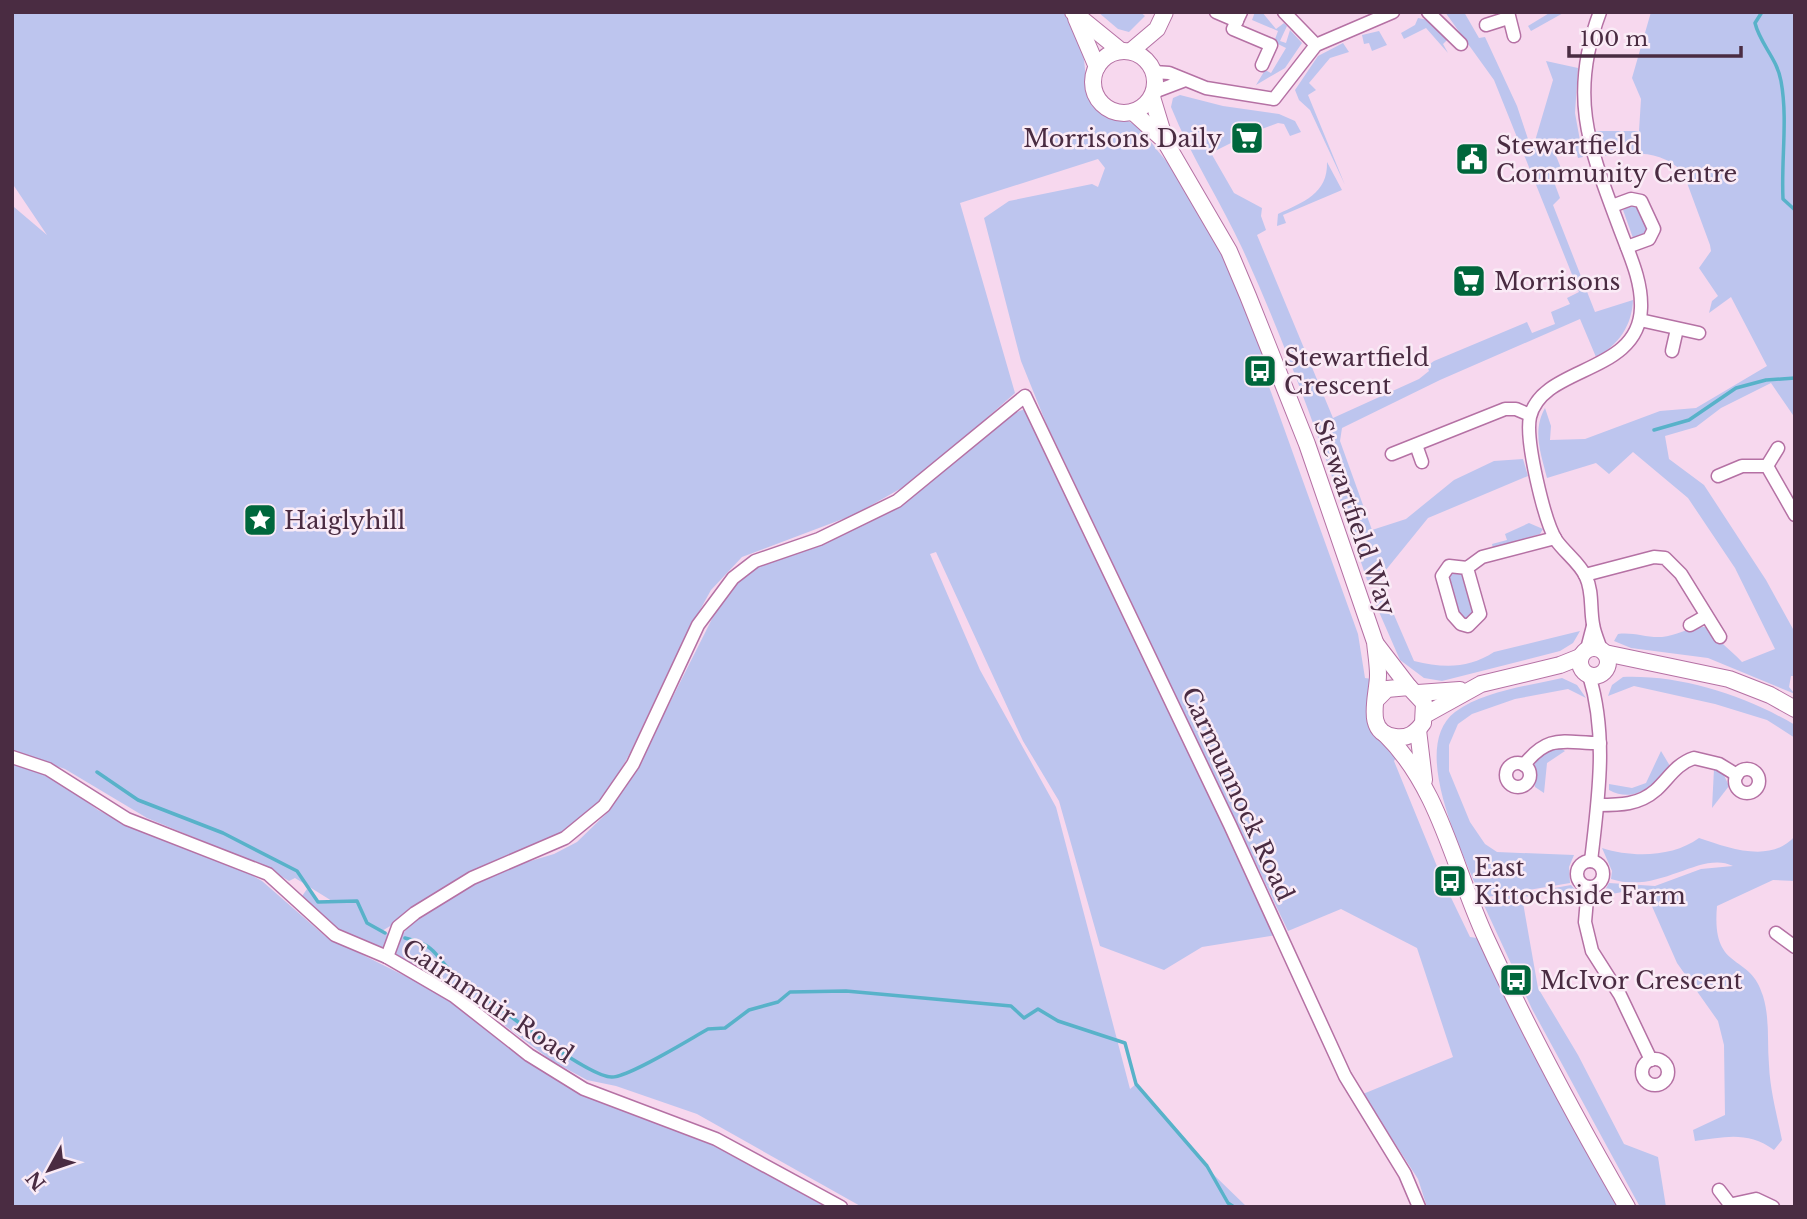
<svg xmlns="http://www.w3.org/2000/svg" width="1807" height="1219" font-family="'Libre Baskerville',serif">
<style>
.green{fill:#bdc5ee}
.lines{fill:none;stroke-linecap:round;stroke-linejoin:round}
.stream{stroke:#58b2c9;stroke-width:3.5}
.minor-casing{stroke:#b571a4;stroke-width:15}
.tertiary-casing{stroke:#b571a4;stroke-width:18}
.minor{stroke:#fff;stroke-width:12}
.tertiary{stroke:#fff;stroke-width:16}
.labels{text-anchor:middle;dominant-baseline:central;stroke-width:5;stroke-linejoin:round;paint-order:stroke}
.poi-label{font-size:24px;fill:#4a2c42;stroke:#faebf6;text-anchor:start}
.street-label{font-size:24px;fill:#4a2c42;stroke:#faebf6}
</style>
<rect width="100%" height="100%" fill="#f7d8ee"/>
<g class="green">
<path d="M12 12H1063C1072 24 1079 36 1082 50 1087 67 1083 87 1094 102 1104 115 1124 116 1136 126 1144 132 1151 142 1157 150 1211 212 1239 292 1270 367L1267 370V381L1358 634 1365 678 1372 679C1361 722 1363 728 1397 756L1394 761 1443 881 1470 937 1477 938 1530 1049 1618 1207H1427L1418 1179 1363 1094 1453 1057 1417 948 1341 909 1288 931 1046 423 1021 361 984 218 1009 201 1092 184 1098 187 1105 168 1098 159 960 203 1015 393 919 478 856 514 742 557 711 590 682 643 631 751 610 790 590 811 562 832 500 859 382 931 390 934 382 955 335 935 298 902 307 889 318 902 332 901 295 878 289 881 266 867 147 818 65 769 12 751 14 207 47 235 12 183Z"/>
<path d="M1098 12H1140L1145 16 1129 32 1118 29Z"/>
<path d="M1255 12H1262L1276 29 1284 23 1287 26 1280 41 1286 43 1290 30 1302 43 1285 68 1256 85 1265 70 1271 73 1286 48 1274 42 1278 31 1252 20Z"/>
<path d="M1445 12H1464L1479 38 1485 37 1517 106 1532 151 1553 80 1546 61 1578 68 1575 113 1583 157 1578 158 1574 143 1562 145 1556 138 1550 141 1565 178 1554 182 1560 198 1553 205 1595 312 1633 300C1632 325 1619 345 1596 357L1580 319 1440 380 1342 428 1340 441 1372 530 1406 519 1454 480 1494 461 1523 459 1528 476 1428 518 1381 576 1382 589 1367 580C1330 469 1292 357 1243 250 1221 202 1191 157 1171 107L1173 98 1180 95 1223 106 1279 114 1295 121 1301 132 1290 136 1284 124 1278 123 1248 134 1246 131 1236 135 1237 140 1211 153 1234 193 1262 208 1261 216 1266 230 1257 235 1333 418 1419 379 1429 371 1427 366 1434 361 1527 322 1532 333 1555 324 1551 312 1570 304 1567 298 1579 292 1494 80Z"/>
<path d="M1551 12H1565L1531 31 1528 26Z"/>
<path d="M1651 12H1795V418L1771 383 1721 408 1696 427 1665 436 1669 459 1704 485 1766 580 1793 629 1795 676H1791L1789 687 1795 694 1708 658 1631 648 1614 641 1618 634C1634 632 1646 638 1662 637 1676 636 1690 626 1705 627 1717 640 1730 649 1742 662L1775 649 1735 568 1688 498 1633 452 1609 474 1596 463 1547 478C1541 454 1532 431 1545 408L1551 426 1550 440 1585 439 1660 411 1696 408 1767 366 1731 297 1709 313 1712 301 1718 296 1699 268 1711 251 1710 245 1683 172C1659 148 1631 153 1601 156L1595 131H1639L1641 99 1632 78Z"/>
<path d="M1418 18 1428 20 1449 38 1443 44 1448 53 1426 28 1404 39 1401 33 1415 25Z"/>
<path d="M1379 31 1387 45 1372 51 1369 43 1364 44 1362 35Z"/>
<path d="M1343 43 1349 52 1330 58 1309 83 1316 90 1308 95 1345 185 1310 110 1299 100 1295 90 1318 56Z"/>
<path d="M1327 162 1342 190 1283 215 1286 223 1277 226 1278 214C1303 202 1328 194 1327 162Z"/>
<path d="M1635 204 1639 206 1647 229 1646 234 1637 239 1633 238 1623 210Z"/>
<path d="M1025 409 1276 935 1202 947 1164 970 1100 946 1059 801 1023 741 936 552 930 554 980 670 1056 807 1130 1089 1136 1084 1215 1176 1247 1207H862L697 1114 616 1086 587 1080 552 1061 435 973 399 960 392 952 397 941 416 918 491 873 554 854 577 842 610 810 637 768 723 597 745 573 882 514 1011 414Z"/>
<path d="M1529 523 1543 529 1540 534 1493 548 1492 544 1507 540 1505 534Z"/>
<path d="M1462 572 1474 615 1467 620 1458 615 1448 575Z"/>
<path d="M1385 594 1414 661C1443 668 1468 669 1494 652L1580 631 1573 643 1560 651 1442 681 1424 678 1400 660 1376 605Z"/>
<path d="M1623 677C1682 675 1744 695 1795 725V738L1767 720 1715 704 1634 686 1608 696 1612 685Z"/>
<path d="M1562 678 1577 685 1586 698 1568 689 1515 699 1472 714 1458 724 1449 745V771L1470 822 1485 844 1497 852 1574 855 1569 867 1570 883 1481 898C1464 854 1408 748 1455 712 1484 691 1528 686 1562 678Z"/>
<path d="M1555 745 1565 751 1547 763 1544 793 1535 787C1534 761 1531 758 1555 745Z"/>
<path d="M1661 751 1670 766C1654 785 1635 804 1609 790V784L1632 788 1646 783Z"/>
<path d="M12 761 46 772 98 810 122 822 236 866 262 881 325 936 455 1001 547 1071 671 1118 831 1207H12Z"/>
<path d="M1714 769 1723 773 1729 786 1712 808Z"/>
<path d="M1795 836V881L1773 880 1717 906C1711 974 1750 951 1763 996 1770 1019 1767 1042 1769 1065 1770 1090 1777 1115 1782 1140L1774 1150C1748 1131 1725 1137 1695 1141L1693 1130 1725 1115 1724 1045 1718 1021 1677 963 1647 895 1627 891 1592 898 1605 890 1609 883 1655 886 1701 869 1733 866C1700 850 1660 895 1611 879L1612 871 1602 848C1633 858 1673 857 1699 838 1729 848 1771 864 1795 836Z"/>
<path d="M1571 885 1578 893 1522 897 1538 988 1578 1055 1624 1144 1658 1157 1666 1207H1640L1532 1009 1482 901Z"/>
</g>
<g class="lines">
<g class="stream">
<path d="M1762 12 1755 23C1760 44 1777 58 1781 81 1788 119 1781 160 1783 199L1795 210"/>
<path d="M1654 430 1689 420 1736 388 1766 380 1795 378"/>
<path d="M97 772 138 800 223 833 297 871 318 902 357 901 367 923 385 933"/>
<path d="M405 938C441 947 431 955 455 974 481 994 587 1078 612 1077 629 1077 690 1039 708 1029L725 1028 749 1010 778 1002 790 992 846 991 1011 1006 1024 1018 1038 1009 1058 1021 1125 1043 1136 1084 1207 1166 1228 1203 1234 1207"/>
</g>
<defs>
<g id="minor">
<path d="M1216 12 1237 21"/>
<path d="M1241 12 1233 29 1271 45 1262 65"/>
<path d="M1284 12 1316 45"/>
<path d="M1428 12 1461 44"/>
<path d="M1508 12 1514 36"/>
<path d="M1600 12C1567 99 1591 151 1621 232 1630 256 1642 281 1641 308 1639 375 1542 365 1530 417 1525 440 1544 520 1556 540 1565 553 1580 563 1586 577 1593 592 1590 608 1593 624 1594 632 1598 641 1601 649"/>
<path d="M1486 25 1508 18"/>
<path d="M1154 72 1169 73 1206 88 1274 99 1316 45 1393 12"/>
<path d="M1154 92 1183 81"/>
<path d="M1612 206 1631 199 1641 201 1654 229 1649 239 1627 247"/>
<path d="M1640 320 1699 333"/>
<path d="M1672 351 1677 329"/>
<path d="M1416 445 1422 462"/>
<path d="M1392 454 1505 409H1516L1530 415"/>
<path d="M1767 466 1778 448"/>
<path d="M1718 476 1742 466H1767L1795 515"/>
<path d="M1467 568 1449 566 1442 576 1453 615 1461 624 1468 626 1480 614 1467 568 1482 557 1555 538"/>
<path d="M1585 575 1654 557 1665 558 1681 574 1720 637"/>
<path d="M1690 625 1706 616"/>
<path d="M1587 649 1593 626"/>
<path d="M1589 675C1608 736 1598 800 1591 861"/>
<path d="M12 757 48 769 127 819 268 874 335 935 387 957 454 996 529 1055 584 1089 716 1139 841 1207"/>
<circle cx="1518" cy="775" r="12"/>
<path d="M1524 765C1549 733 1564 743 1600 743"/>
<circle cx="1747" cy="781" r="12"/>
<path d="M1598 805C1620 805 1639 805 1656 790 1669 778 1676 764 1694 758L1719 764 1737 775"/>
<circle cx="1590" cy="874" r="13"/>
<path d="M1588 887 1585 922 1592 951 1620 995 1651 1060"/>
<path d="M1776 933 1795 947"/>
<path d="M387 957 398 927 415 913 472 878 565 838 604 806 633 764 698 625 733 578 755 561 819 539 897 501 1025 396 1230 825 1345 1076 1405 1174 1419 1207"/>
<circle cx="1655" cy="1072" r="13"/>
<path d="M1719 1190 1732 1207"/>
<path d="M1733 1204 1756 1199 1773 1207"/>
</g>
<g id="tertiary">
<path d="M1073 12 1121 51"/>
<path d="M1076 18 1097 67"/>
<circle cx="1124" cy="82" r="31"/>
<path d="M1131 51 1157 29 1165 12"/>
<path d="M1152 97 1166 143 1229 251 1248 296 1307 444 1375 642C1376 653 1378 664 1378 675 1378 696 1363 733 1395 737 1408 739 1416 733 1423 723L1424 703 1409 687 1387 689 1376 700"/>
<path d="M1133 112 1165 141"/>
<path d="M1376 644 1409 687"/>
<circle cx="1594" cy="662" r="14"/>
<path d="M1605 653 1729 679 1770 695 1795 709"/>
<path d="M1418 693 1460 690"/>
<path d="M1425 715 1481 684 1560 665 1580 657"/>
<path d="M1418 730 1424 780"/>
<path d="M1385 734C1440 788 1454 869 1486 938 1528 1030 1576 1119 1627 1207"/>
</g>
</defs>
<use href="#minor" class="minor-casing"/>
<use href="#tertiary" class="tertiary-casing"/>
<use href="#minor" class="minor"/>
<use href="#tertiary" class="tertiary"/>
</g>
<defs>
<symbol id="supermarket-square" viewBox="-11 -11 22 22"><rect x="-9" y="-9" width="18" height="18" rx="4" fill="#00673c" stroke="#faebf6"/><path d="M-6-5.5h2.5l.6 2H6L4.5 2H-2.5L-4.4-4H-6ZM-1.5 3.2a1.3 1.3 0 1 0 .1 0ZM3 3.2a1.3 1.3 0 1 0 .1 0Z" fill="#fff"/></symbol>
<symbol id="civic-square" viewBox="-11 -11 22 22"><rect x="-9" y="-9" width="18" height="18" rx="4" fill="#00673c" stroke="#faebf6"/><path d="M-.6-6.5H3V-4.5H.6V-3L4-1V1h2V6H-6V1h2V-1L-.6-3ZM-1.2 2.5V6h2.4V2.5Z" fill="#fff"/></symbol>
<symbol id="bus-square" viewBox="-11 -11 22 22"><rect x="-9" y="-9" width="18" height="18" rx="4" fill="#00673c" stroke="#faebf6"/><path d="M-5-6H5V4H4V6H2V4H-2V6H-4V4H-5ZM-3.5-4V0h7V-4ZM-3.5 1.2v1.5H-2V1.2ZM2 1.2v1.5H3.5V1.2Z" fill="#fff"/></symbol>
<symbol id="sight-square" viewBox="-11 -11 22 22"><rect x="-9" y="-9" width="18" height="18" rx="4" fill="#00673c" stroke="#faebf6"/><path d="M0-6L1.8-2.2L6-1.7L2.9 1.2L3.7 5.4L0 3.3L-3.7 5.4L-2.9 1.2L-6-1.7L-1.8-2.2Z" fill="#fff"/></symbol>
</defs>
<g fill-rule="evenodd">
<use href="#supermarket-square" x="1228" y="119" width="38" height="38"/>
<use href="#civic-square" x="1453" y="140" width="38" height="38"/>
<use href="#supermarket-square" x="1450" y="262" width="38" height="38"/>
<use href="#bus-square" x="1241" y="352" width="38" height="38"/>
<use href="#sight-square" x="241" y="501" width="38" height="38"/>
<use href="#bus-square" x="1431" y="862" width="38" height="38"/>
<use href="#bus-square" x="1497" y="961" width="38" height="38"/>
</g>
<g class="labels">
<g class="poi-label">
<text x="1222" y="138" text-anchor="end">Morrisons Daily</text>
<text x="1496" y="145">Stewartfield<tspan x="1496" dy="28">Community Centre</tspan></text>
<text x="1494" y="281">Morrisons</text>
<text x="1284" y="357">Stewartfield<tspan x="1284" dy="28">Crescent</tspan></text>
<text x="284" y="520">Haiglyhill</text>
<text x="1474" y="867">East<tspan x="1474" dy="28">Kittochside Farm</tspan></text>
<text x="1540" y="980">McIvor Crescent</text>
</g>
<g class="street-label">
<text transform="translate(1355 517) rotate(71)">Stewartfield Way</text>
<text transform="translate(1238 794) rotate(65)">Carmunnock Road</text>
<text transform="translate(488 1001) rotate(34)">Cairnmuir Road</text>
</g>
</g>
<rect width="1807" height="1219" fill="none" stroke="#4a2c42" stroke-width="28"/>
<g transform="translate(49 1170) rotate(230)" stroke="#faebf6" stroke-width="5" paint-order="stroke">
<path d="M0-5L12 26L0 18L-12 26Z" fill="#4a2c42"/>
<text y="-10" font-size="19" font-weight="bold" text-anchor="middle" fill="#4a2c42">N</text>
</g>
<path d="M1569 46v10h172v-10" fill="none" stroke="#4a2c42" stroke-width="3.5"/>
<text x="1580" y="46" font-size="21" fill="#4a2c42" stroke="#faebf6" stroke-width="5" paint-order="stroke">100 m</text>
</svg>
